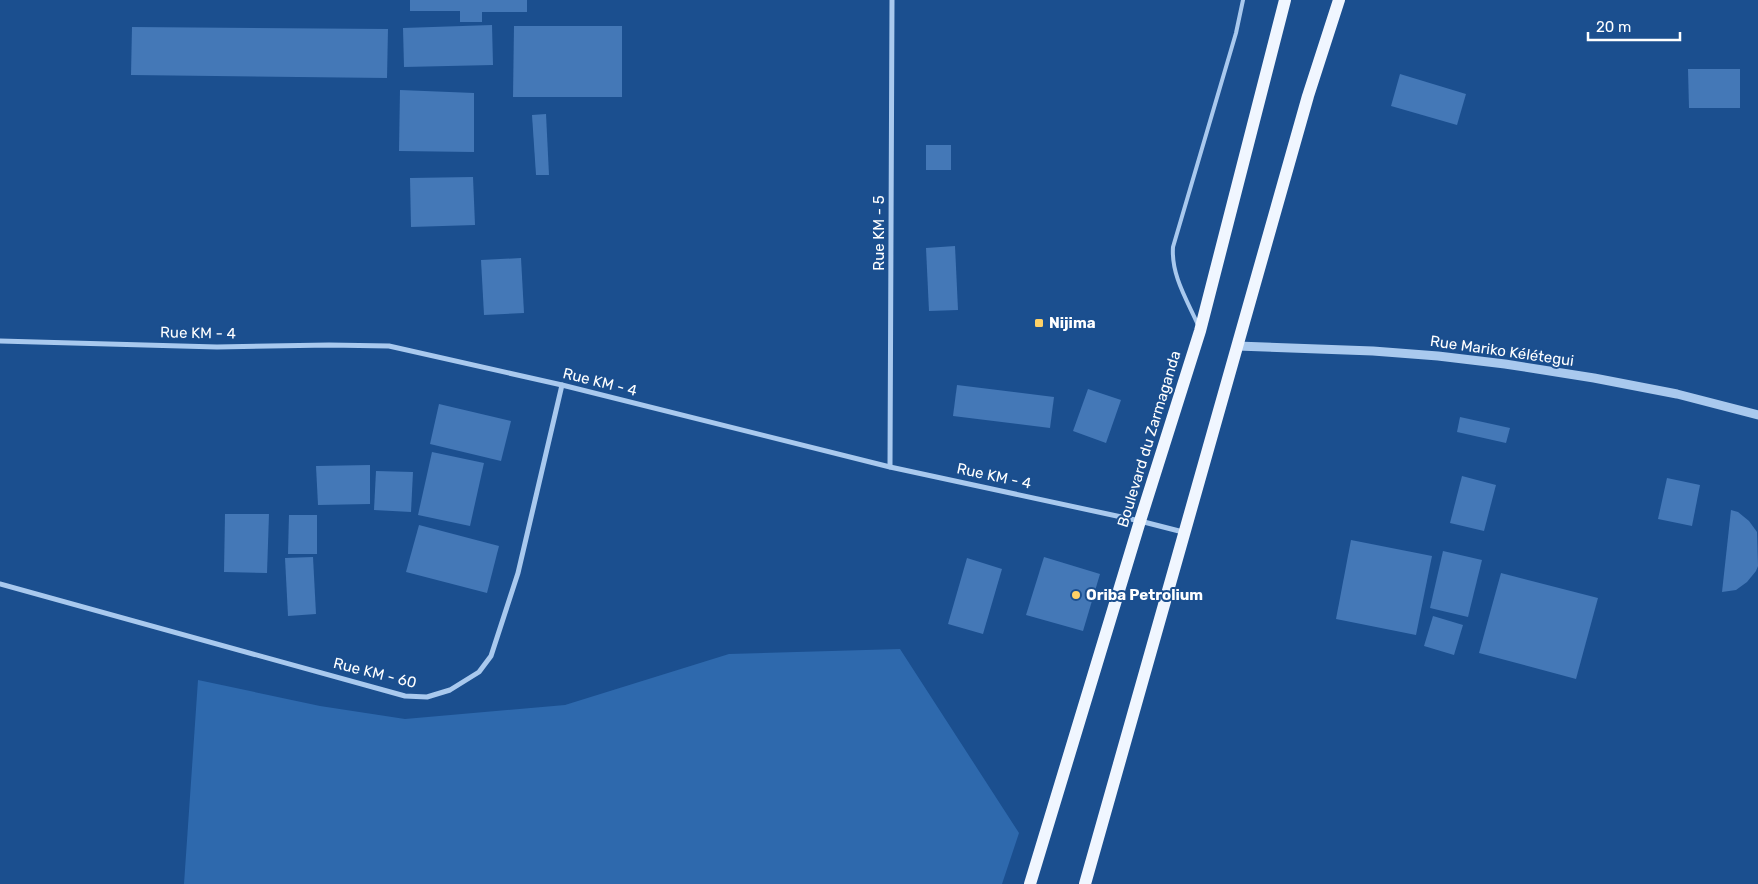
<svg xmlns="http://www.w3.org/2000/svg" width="1758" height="884" font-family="Rubik,sans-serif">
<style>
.green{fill:#2e69ad}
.building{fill:#4478b7}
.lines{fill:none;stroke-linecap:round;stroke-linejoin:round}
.service{stroke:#a9c9ee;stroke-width:4}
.minor{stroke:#a9c9ee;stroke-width:5}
.tertiary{stroke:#a9c9ee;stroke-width:9}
.primary{stroke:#f0f6ff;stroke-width:12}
.poi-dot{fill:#ffd166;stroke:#1b4f8f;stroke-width:2}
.labels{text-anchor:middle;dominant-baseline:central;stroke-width:4;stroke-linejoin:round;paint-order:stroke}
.street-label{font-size:15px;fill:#fff;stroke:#1b4f8f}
.poi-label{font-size:15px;font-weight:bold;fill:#fff;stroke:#1b4f8f;text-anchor:start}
</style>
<rect width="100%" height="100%" fill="#1b4f8f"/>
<path class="green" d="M900 649 1019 833 1002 884H184L198 680 320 706 405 719 565 705 729 654Z"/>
<g class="building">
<path d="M410 0H527V12H482V22H460V11H410Z"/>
<path d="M492 25 493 65 404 67 403 28Z"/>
<path d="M514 26H622V97H513Z"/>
<path d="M132 27 388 29 387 78 131 75Z"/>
<path d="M1688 69H1740V108H1689Z"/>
<path d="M1400 74 1466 94 1457 125 1391 106Z"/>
<path d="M400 90 474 93V152L399 151Z"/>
<path d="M546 114 549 175H536L532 115Z"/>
<rect x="926" y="145" width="25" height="25"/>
<path d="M473 177 475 225 411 227 410 178Z"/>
<path d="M955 246 958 310 929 311 926 248Z"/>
<path d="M521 258 524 313 484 315 481 260Z"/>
<path d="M957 385 1054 397 1050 428 953 416Z"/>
<path d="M1088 389 1121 400 1106 443 1073 431Z"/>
<path d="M439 404 511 421 501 461 430 444Z"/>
<path d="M1460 417 1510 428 1506 443 1457 432Z"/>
<path d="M432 452 484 463 470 526 418 515Z"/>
<path d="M370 465V504L318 505 316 466Z"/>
<path d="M376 471 413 472 411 512 374 510Z"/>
<path d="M1462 476 1496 485 1484 531 1450 523Z"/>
<path d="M1667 478 1700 485 1692 526 1658 519Z"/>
<path d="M1731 510 1738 512 1749 521 1757 532 1758 566 1756 571 1747 582 1736 590 1722 592Z"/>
<path d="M225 514H269L267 573 224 572Z"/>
<path d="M289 515H317V554H288Z"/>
<path d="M419 525 499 546 487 593 406 572Z"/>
<path d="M1351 540 1432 556 1416 635 1336 619Z"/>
<path d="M1443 551 1482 560 1468 617 1430 608Z"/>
<path d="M313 557 316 614 288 616 285 558Z"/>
<path d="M1044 557 1100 574 1083 631 1026 615Z"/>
<path d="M967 558 1002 569 983 634 948 624Z"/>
<path d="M1501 573 1598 598 1576 679 1479 653Z"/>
<path d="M1433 616 1463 625 1454 655 1424 646Z"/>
</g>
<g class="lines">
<path class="service" d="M1198 325C1187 300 1171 275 1173 247L1236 33 1243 0"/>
<g class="minor">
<path d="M0 341 217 347 329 345 389 346 562 385 890 467 1140 521 1183 532"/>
<path d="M890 467 892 0"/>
<path d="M0 584 405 696 427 697 450 690 479 672 491 656 518 573 562 385"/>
</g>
<path class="tertiary" d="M1237 346 1373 351 1438 356 1505 364 1594 378 1677 394 1758 415"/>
<g class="primary">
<path d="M1030 884 1140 521 1200 331 1285 0"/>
<path d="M1085 884 1308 96 1339 0"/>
</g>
</g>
<g class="poi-dot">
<rect x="1034" y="318" width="10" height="10" rx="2.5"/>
<circle cx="1076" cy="595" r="5"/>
</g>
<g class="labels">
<g class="street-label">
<text transform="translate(879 233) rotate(-90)">Rue KM - 5</text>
<text transform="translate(198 333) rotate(1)">Rue KM - 4</text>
<text transform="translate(1502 351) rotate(8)">Rue Mariko Kélétegui</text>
<text transform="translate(600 382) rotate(14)">Rue KM - 4</text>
<text transform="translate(1149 439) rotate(-73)">Boulevard du Zarmaganda</text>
<text transform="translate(994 476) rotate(12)">Rue KM - 4</text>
<text transform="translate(375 673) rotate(14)">Rue KM - 60</text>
</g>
<g class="poi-label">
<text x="1049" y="323">Nijima</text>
<text x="1086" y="595">Oriba Petrolium</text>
</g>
</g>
<path d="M1588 32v8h92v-8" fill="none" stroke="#ffffff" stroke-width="2.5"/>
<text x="1596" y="32" font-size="15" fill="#ffffff" stroke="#1b4f8f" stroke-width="4" paint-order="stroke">20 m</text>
</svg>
